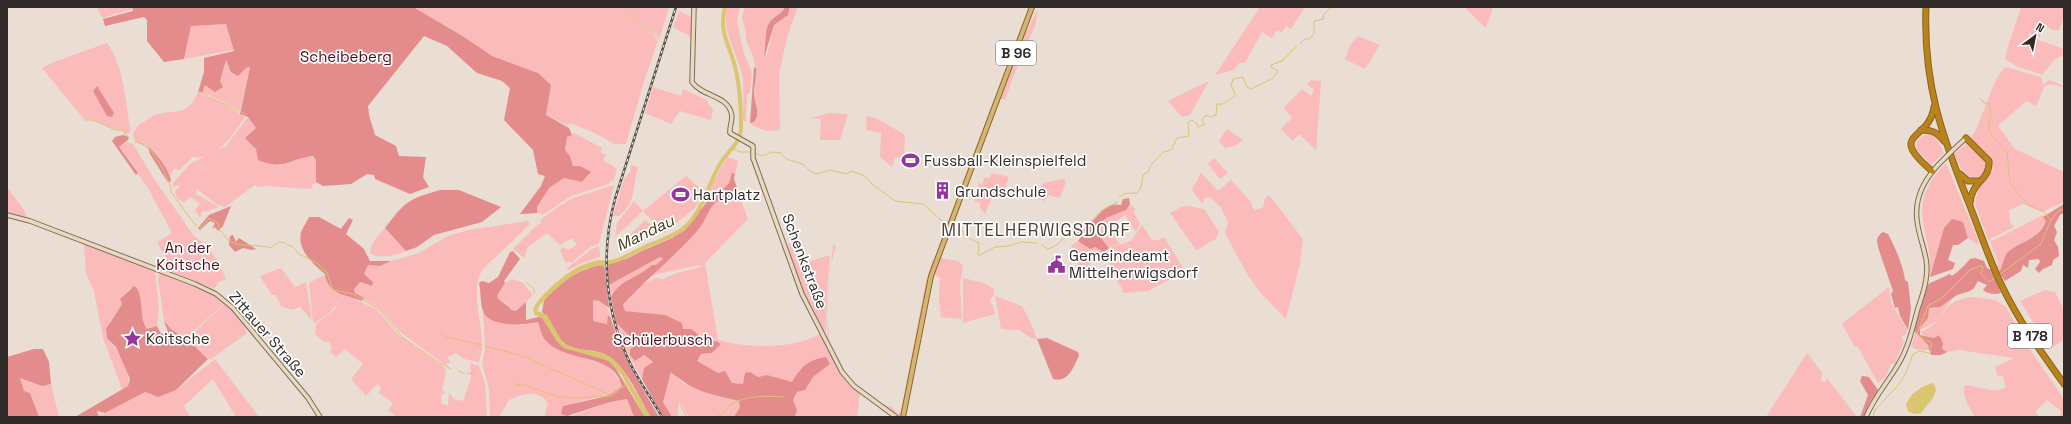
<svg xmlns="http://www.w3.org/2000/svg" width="2071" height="424" font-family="'Space Grotesk',sans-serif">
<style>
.green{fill:#fabbba}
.forest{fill:#e48b8c}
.water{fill:#dac571}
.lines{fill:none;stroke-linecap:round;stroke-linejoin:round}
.stream{stroke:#dac571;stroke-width:1}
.river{stroke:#dac571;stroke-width:4}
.secondary-casing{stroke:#786c64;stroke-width:5.5}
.primary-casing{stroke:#89641f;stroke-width:6}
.highway-casing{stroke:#89641f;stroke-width:7}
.secondary{stroke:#eadabb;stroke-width:3.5}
.primary{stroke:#d5b576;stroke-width:4}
.highway{stroke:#b9831b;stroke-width:5}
.rail-casing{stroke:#57504b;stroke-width:2.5}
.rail{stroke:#fff;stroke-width:1;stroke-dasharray:3;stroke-linecap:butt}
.secondary-bridge-casing{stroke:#786c64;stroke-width:5.5;stroke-linecap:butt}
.secondary-bridge{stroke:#eadabb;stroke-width:3.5}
.labels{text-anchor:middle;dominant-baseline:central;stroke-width:3.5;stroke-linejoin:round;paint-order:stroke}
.shield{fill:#fff;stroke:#6d6a68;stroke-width:1}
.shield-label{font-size:14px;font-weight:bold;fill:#2f2a27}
.park-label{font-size:15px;fill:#580714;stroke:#fff}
.poi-label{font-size:15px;fill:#2f2a27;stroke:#fff;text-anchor:start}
.street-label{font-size:15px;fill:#2f2a27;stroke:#fff}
.water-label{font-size:16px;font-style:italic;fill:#413914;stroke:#fff}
.quarter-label{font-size:17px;letter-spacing:1px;fill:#4a4038;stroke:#fff}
</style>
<rect width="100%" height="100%" fill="#eaddd3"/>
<g class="green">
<path d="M97 7H132V9L102 18Z"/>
<path d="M405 7H628L632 15 652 33 658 41 645 78 626 144H614L597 134 571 123 567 125 546 115 551 85 538 73 492 56 464 37 415 8 407 9Z"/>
<path d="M629 7H669L660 37 633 15Z"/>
<path d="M727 7H740L737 21 743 51 752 72 750 93 747 94 746 122 743 120C743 107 744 93 743 79 739 55 721 33 727 7Z"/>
<path d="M745 7H785C781 14 776 15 771 20 762 29 766 46 766 58L774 25 788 15 790 7H798L787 37 779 75 780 130 766 131 750 124 754 122 757 118V103L754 95 757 72 753 56 746 40V34L742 17Z"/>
<path d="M1260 7H1305L1291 29 1286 26 1282 33 1277 30 1272 38 1262 32 1245 63H1239L1234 70 1215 75Z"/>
<path d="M1464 7H1493L1486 28Z"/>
<path d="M2021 7H2064V16L2059 30H2052L2047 26 2043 28 2040 37 2029 33 2028 36 2064 49 2063 55 2054 60 2042 75 2016 66 2005 59 2008 46Z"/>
<path d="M1038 9 1036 23 1013 77 1005 100 999 98 1025 34Z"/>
<path d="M679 11 693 18V38L673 27Z"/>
<path d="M226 24 234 50 184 59 191 26Z"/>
<path d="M1358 36 1380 45 1365 69 1345 59 1350 46Z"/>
<path d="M107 43C125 68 125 103 131 132L126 134 122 129C109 131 98 117 84 119L42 68 54 62Z"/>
<path d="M226 60 229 68 250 67 240 110 202 92 205 85 220 81Z"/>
<path d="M2006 67 2041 77 2043 85 2049 80 2064 86V88C2057 86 2051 82 2044 87L2036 106 2026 101 1998 126 2015 149 2064 172V202L2042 212 2023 204 2009 210 2010 222 2014 227 1990 239 1989 242 1998 264H1997L1975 204 1979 186 1993 170 1991 158 1971 138C1982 123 1994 73 2006 67Z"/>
<path d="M1311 80 1320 81 1321 83 1316 150 1299 134 1293 141 1281 129 1292 118 1284 108 1302 89 1311 96 1314 90 1307 84Z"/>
<path d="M1209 81 1190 115 1182 117 1168 101Z"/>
<path d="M653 87 681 96 683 89 707 100 709 106 713 109 711 120 680 111 671 124 645 113Z"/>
<path d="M198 92 233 109 245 117C233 134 217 161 193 157L179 170 174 169 170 176 154 151 135 141 133 133 139 124C145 122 147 119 153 116 174 107 186 120 198 92Z"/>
<path d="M828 113 848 114 840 140H820L821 119 811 118Z"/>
<path d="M867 116 876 118 905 135 904 158 895 157 892 167 880 157 881 133 866 130Z"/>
<path d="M248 117 256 128 258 152 279 166 302 157H316V183L313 184 311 189 265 186 258 187 255 185 225 207 216 204 197 189 196 194 219 207 205 212 203 210 200 218 195 210 200 204 191 197 184 202C179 201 175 196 175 191L180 187 178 185 172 187 173 183 191 163 226 146Z"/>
<path d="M1227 129 1243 140 1235 146 1225 148 1219 141Z"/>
<path d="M574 133 602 148 600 152 606 155 603 160 617 169 614 179 608 184 571 196 544 214 537 213V207L549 187 564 178 582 182 590 175 580 166H573L570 156 565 150 567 137Z"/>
<path d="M1930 134 1937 139 1944 153 1931 165 1916 149C1916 139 1921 135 1930 134Z"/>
<path d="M127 142 133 144 154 179 194 236 207 246 218 262 226 279 219 282 214 289 173 272 157 242 172 233 148 188 119 147Z"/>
<path d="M1966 144 1984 160 1986 168 1979 177H1970L1962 170 1954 154Z"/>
<path d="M727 157 738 161 735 174H732L729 183 720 193 715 191 705 203 713 183Z"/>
<path d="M1214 158 1228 173 1220 179 1208 164Z"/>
<path d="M1946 163 1978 240V245L1968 238 1963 222 1944 228 1930 277C1933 227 1902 208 1946 163Z"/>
<path d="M631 165 638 167C632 189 637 200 619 216H613L624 179 630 172Z"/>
<path d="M991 173 1009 177 1004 190 997 187 985 214 980 208V203L974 201 979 183 982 184 985 177 990 178Z"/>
<path d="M1201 173 1218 191 1231 180 1251 202 1252 207 1256 210 1263 207 1265 198 1269 195 1303 239 1300 264 1286 319 1260 292 1247 274 1225 233 1228 222 1221 208 1210 197 1204 199 1203 205 1192 190Z"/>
<path d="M686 176 702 190 696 207 664 233 643 211Z"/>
<path d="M1063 179 1066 182 1060 198 1048 195 1045 201 1038 199 1043 183Z"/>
<path d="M614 185 599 243 590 247 571 263 569 261 566 263 560 251 563 247 568 250 577 245 572 238 560 245 547 233 528 247 524 258 513 249 538 224H541L540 221C550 212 564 202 577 197 589 192 602 190 614 185Z"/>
<path d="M7 187 24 210 27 217 7 213Z"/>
<path d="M739 194 748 219 705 263 718 340C746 348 796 350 821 333L847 381 894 417 860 393 857 417H795L797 410 793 400 797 392 805 390 813 377 829 364 801 368 792 383 767 375 758 377 743 384 732 383 697 361 701 354 712 353 720 343 716 341 709 342 698 333 683 329 665 315 625 311 623 306 642 284 656 278 663 279 677 273 701 267 700 265 653 275V273L675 253 702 225 713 204 718 201Z"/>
<path d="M634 201 643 211 615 237 617 223Z"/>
<path d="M1130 204 1136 210 1133 211 1140 224 1136 232 1125 215 1108 227 1120 244 1109 248 1094 229 1106 218 1126 210Z"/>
<path d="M1187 206 1204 209 1219 232 1216 239C1207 242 1203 248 1196 250L1170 213 1181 207Z"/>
<path d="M2043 215 2046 221C2039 239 2020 241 2008 252 2003 257 2003 267 1999 272L1997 267 1999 263 1990 242Z"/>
<path d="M645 220 651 225 645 231 647 233 638 242 634 241 624 248 620 245Z"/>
<path d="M528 221 530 224 483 269C470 288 481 318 482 341 483 348 481 355 479 362L464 359 456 353 447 358 451 362 445 365 400 332 380 309 355 293 354 288 360 282 371 286 373 282 364 274 368 265 380 266 391 261 419 253 448 236 469 230Z"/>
<path d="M1142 225 1152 240H1158L1164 237 1185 271 1148 291 1123 293 1121 287 1110 269 1111 266 1105 253 1113 247 1131 241Z"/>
<path d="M385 228 406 251C397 255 380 259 371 254 368 245 379 235 385 228Z"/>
<path d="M1078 241 1090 249 1095 247 1104 252 1081 272 1071 246Z"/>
<path d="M789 243H793L794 245 792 246 799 265 830 255 827 294 826 331 824 332 803 293 788 247Z"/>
<path d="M84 244 155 270 159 309 157 326 147 329 142 324 140 294 130 288 120 299 122 304 110 321V342C119 350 131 373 128 386L122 389 103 338 94 291 86 273Z"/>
<path d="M833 244 836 246 830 268 827 318 829 332 828 342 843 371 854 383 882 404 892 407 898 414 901 412 925 285 933 259H936L924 297 901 417H898L853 384 843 371 826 339C830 331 826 326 827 318 827 293 831 268 833 244Z"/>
<path d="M599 246 600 257 582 263 569 270 566 269 592 249Z"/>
<path d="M660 257 663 259 656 265H652C640 278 619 280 611 297L609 285Z"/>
<path d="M939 258 958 261 963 266 960 285 962 319 941 317 939 300 940 278 934 274Z"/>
<path d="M281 268 295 287 306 282 312 320 300 307 291 310 281 306 276 295H272L260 276Z"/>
<path d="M160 272 205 290 225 303 186 338 171 329 164 321 158 278Z"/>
<path d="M326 274C327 287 332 291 343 294L341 298 345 294 375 309 381 314 398 335 444 367 446 372 442 390 445 392 441 396V403L448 406 449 393 454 399 463 401 471 377 470 363 479 366 485 383 487 417H397L388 410 393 403 379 393 381 387 377 384 366 396 351 379 363 364 345 349 336 357 330 351 332 347 329 342 323 341 315 334 316 324 334 310 339 301 330 312 315 323 313 322 309 283Z"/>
<path d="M963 278 984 283 994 289 993 297 990 299 991 305H993L995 314 963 323Z"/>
<path d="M512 279 523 283 533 295 517 311 510 310 507 303 501 302 497 296 505 283Z"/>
<path d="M1889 287 1891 303 1907 330 1906 334 1901 337 1904 341 1895 364H1891L1886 376 1878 383 1858 347H1855L1842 324Z"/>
<path d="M2045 290 2055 292 2064 310V340L2050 349 2020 301Z"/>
<path d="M995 296 1022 306 1031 323 1037 339 1031 338 1019 330 1001 329Z"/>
<path d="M1953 297 1937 321 1919 331 1929 308H1936Z"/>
<path d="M1972 297 1995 300 2006 307 2025 342 2064 399V417L2060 416 2061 411 2047 400 2036 411 2038 417H1975C1970 409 1961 395 1965 385 1978 386 1994 395 2006 387L2003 377 1997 375 1995 367 2014 358 1958 350 1947 352 1942 349 1938 335 1934 338 1923 335 1920 332C1948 322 1939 300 1972 297Z"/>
<path d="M593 300C603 302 608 306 610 316H608V324L593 321Z"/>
<path d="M226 303 243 322 247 333 210 360 187 339Z"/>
<path d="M483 311 487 317 522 325 538 322 543 337 593 361 606 364 621 382 622 386 613 393 563 406 567 416 570 415V417H544L548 404C540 389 521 394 509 400L499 417H490L489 389 482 364 485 348Z"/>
<path d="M616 323 638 344 635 361 644 355 653 363 644 368 642 379 625 349Z"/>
<path d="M1915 333 1928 345 1930 350H1918L1911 347Z"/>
<path d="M1807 353 1823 374 1820 379 1822 382 1826 381 1827 378 1857 417H1766Z"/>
<path d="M215 359 259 417H236L213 379 184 406 190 417H99L98 415 105 413 145 392 151 395 176 390Z"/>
<path d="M671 371 683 383 739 401 740 407 734 417H689L679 402 678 415 679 417H672L663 402Z"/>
<path d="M20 378 42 386 51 384 59 417H39L30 393 24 391Z"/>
<path d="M627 399 634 417H573L574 415 610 402Z"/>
</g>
<g class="forest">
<path d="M132 7 415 8 464 37 492 56 538 73 551 85 546 115 569 128 572 135 567 137 565 150 570 156 573 166H580L591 172 582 182 564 178 549 188 537 207V213L520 214 541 186 545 176 538 174 533 150 504 120 510 88 502 81 477 73 447 46 424 36 368 106 369 115 375 135 396 146 399 156 426 157 423 177 429 187 410 194 375 179 374 175 367 174 351 184 323 186 316 182V160L313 156C287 159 286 171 258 160L256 149 245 138 256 128 248 117 240 114 250 67 246 68 238 76 231 72 226 60 220 81 223 87 215 92 205 85 202 93 198 92 204 72V58L234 51 226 24 191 26 184 59 164 62 147 41V20L144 17 105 26 103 19 133 11Z"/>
<path d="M785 7H790L788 15 774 25 764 58C766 48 764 30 769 23 773 16 781 15 785 7Z"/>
<path d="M754 67 756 68C757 77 754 85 754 94 755 103 761 114 754 122L750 123Z"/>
<path d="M97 86 114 113 112 117 107 116 93 91Z"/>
<path d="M123 135 129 137 128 140 119 147 138 173 136 175 112 141 115 137Z"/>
<path d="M148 147C156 152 171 173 171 182L167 181 150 154Z"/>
<path d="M732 173 735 174 734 179 739 194C732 196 722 198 716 202 709 208 706 219 701 226 678 255 647 277 623 305L625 311 665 315 682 323 683 329H691L709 342 716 341 721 344 712 353 701 354 697 361 718 373 725 371 732 383 743 384 745 373 750 372 758 377 767 375 792 382C802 366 806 361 826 357L830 364 813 377 805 390 797 392 793 400 797 410 795 417H734L740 407 739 401C708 393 696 393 671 372L663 402 672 417H663L642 379 644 368 653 362 644 355 635 361 630 355V349L638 344 616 323 611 297C619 280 640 277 652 265H656L663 259 660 257 609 285 607 264 626 259 644 250 672 238 685 230 715 191 720 193 729 183Z"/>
<path d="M440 190H459L501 207 482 222 434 235 417 247 406 251 385 228C406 201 406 200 440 190Z"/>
<path d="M1129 198 1130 204 1126 210 1106 218 1094 229 1109 248 1104 252 1095 247 1090 249 1078 241 1080 239 1076 232C1091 230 1097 210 1112 205 1115 204 1118 205 1121 205L1123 199Z"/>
<path d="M2064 204V213L2060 215 2054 226 2057 232 2054 240 2058 247 2059 256 2053 260 2052 265 2043 269 2039 273 2035 269 2040 262 2039 259 2029 260 2028 268 2023 265 2021 271 2005 281 1999 272C2003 267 2003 257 2008 252 2020 241 2040 239 2046 221L2043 217Z"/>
<path d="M231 206 223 226 218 231 215 227 212 229 215 223 210 221 200 230 198 228 209 215Z"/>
<path d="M309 217H319L341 229 349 218 353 220 346 234 364 249 370 261H391L380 266 368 265 364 274 373 282 372 286 360 282 354 289 355 293 364 298 362 301C345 294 328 295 325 274 313 264 297 250 301 232 303 227 307 222 309 217Z"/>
<path d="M1952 219 1963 222 1968 238 1958 245H1953L1948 260 1955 263 1953 269 1930 277 1944 228Z"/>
<path d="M1883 232 1888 234C1895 247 1903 265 1905 280L1908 282 1911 308 1908 330 1900 316 1898 307 1895 308 1891 294 1893 291C1891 283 1876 246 1877 239 1878 236 1880 234 1883 232Z"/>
<path d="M233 235 236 242 239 238 256 249 252 250 243 248 235 252 229 245 230 236Z"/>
<path d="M513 251 520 259 504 281 505 283 497 296C500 303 507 303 511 310L516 311 526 302V320L538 317H542L557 341 564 348 597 356 609 361 615 367 645 417H634L627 399 610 402 567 416 561 414 563 406 603 397 613 393 622 386C613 350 562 365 543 337 541 333 540 327 538 322 524 325 489 328 483 311 480 303 481 291 479 283L482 281 489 283 498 277 510 252Z"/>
<path d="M1975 258 1984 261 1987 268 1992 270 2001 293C1996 295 1988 294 1983 290L1987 285 1978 281 1974 288 1970 291 1957 295 1940 307 1929 308 1928 318 1920 328V335L1934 338 1939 335 1943 343 1942 349 1947 352 1941 355H1931L1928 345 1914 331 1928 284 1950 274 1952 276C1959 271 1964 266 1970 259Z"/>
<path d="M604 264 609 308 599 301 593 300V321L607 324 608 316H610C622 355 639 382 659 417L650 416C639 397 623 360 602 353 590 349 573 351 563 342 554 334 551 320 542 312 543 308 543 302 545 299 558 281 583 268 604 264Z"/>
<path d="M134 286C145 292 138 318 147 329L157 326 161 334 168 332 164 321 171 329 189 341 208 359 176 390 158 397 145 392 105 413 97 411 99 417H75L128 386 130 379 116 347 107 338 106 329 122 304 120 299Z"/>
<path d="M1047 338 1078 352 1079 355C1074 366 1069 383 1053 379L1037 339Z"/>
<path d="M34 349H43L49 362 51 384 42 386 20 378 24 391 30 393 39 417H7V357Z"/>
<path d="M1862 376 1869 377 1878 390 1869 404 1864 417H1860L1868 395 1860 381Z"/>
</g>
<g class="water">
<path d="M598 260H604V264C576 268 558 286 539 306L537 311 547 315 563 343 575 348 603 353 612 358 621 367 651 417H645L621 374 609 361 564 348 557 341 542 318 535 315 533 310C537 297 565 274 578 267 584 264 591 262 598 260Z"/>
<path d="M1931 383 1934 384 1936 390 1933 398 1921 413 1914 414 1908 411 1906 405C1910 393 1920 388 1931 383Z"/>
</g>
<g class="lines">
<g class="stream">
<path d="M628 7 633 15 660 39"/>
<path d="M1300 44 1305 39H1310L1314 33V21L1324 19 1323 15 1332 7"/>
<path d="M199 91 208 96"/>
<path d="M209 97 246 114"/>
<path d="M1981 99 1983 102 1990 105V115"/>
<path d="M1991 116 1988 126 1991 135 2007 153 2010 183 2026 203 2044 212 2051 220"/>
<path d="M84 120C99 117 109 132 122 130L129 138"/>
<path d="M135 142C138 143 141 143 144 145 154 150 170 180 171 191"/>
<path d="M732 148 740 152H751"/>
<path d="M755 153 762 156 772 152 781 153 786 159 803 164 810 171 817 174 830 170 846 174 851 171 865 176 872 184 895 201 923 204 948 226"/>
<path d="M171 192 196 226"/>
<path d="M1119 197C1133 186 1140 205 1143 175L1148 172 1151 165 1163 152 1171 150 1177 138 1189 136 1188 122 1192 120 1197 124 1198 127 1205 124 1202 120 1206 115 1210 117 1216 115 1217 104H1223L1235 96 1234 91 1231 86 1233 79 1243 77 1247 87 1251 89 1273 78 1278 71 1271 67V65L1282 61 1297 46"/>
<path d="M198 227H202L209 218 218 223 219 229 228 240"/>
<path d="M950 228 954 231 961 228 965 236 979 243 978 255H980L995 247 1008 246 1021 242 1037 243"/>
<path d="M229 241C240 248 257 243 270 248L278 243"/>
<path d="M279 242 285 243"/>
<path d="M287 245 292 246 299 254 317 263 327 273 333 290 353 294 380 310 402 337 438 362 451 369"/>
<path d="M1042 245 1048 249 1057 245 1067 234 1082 231 1101 211 1117 202"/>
<path d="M1999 275 2041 244 2051 220 2059 210H2064"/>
<path d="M527 283 534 289V294"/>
<path d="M440 333 447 337 482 345"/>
<path d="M485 346 520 355"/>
<path d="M523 356 610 395"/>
<path d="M458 371 464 373"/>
<path d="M467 373 474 374"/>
<path d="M516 384 527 386 559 397 579 398 611 396 627 384"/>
<path d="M680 406 687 417"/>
<path d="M715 417C727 413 724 409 732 404 746 395 768 396 784 397"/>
<path d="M1873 417 1875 410 1899 384 1905 375 1913 354 1920 351 1929 353 1931 352V342L1923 339 1917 334 1928 306 1943 297 1970 270 1980 266 1983 267 1981 274 1989 282 1995 278"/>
</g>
<path class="river" d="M600 264C621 261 628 255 647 246 660 240 674 237 685 227 703 211 708 184 720 164 728 150 742 143 741 125 741 107 740 88 736 71 731 46 718 34 725 7"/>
<defs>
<g id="secondary">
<path d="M694 7 692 82C701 96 726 95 731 112 734 119 729 126 730 133L753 146V158L802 294 842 372 854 386 896 417"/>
<path d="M1953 150 1966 138"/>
<path d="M7 215 30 221 195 284 216 294 233 308 308 398 320 417"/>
<path d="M1866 417C1874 397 1889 381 1899 363 1909 346 1913 326 1918 308 1921 299 1925 289 1926 279 1930 257 1919 241 1917 220 1914 195 1928 174 1944 159"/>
</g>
<path id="primary" d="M903 417 931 276 1032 7"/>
<g id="highway">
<path d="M1926 7C1923 84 1942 136 1970 206 1980 232 1989 259 2001 284 2018 320 2041 352 2064 384"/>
<path d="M1921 130C1932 130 1937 132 1944 141"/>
<path d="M1966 138 1989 161C1990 181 1972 180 1970 203"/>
<path d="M1932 171C1886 132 1929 142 1934 107"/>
<path d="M1960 174 1968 181H1978"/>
</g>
</defs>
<use href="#secondary" class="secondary-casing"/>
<use href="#primary" class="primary-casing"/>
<use href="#highway" class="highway-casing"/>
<use href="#secondary" class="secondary"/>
<use href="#primary" class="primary"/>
<use href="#highway" class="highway"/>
<defs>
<path id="rail" d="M662 417C652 399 640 383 631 365 605 313 600 254 615 199L676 7"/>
</defs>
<use href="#rail" class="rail-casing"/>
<use href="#rail" class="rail"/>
<defs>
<path id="secondary-bridge" d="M1944 159 1953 150"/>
</defs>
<use href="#secondary-bridge" class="secondary-bridge-casing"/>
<use href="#secondary-bridge" class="secondary-bridge"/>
</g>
<defs>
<symbol id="stadium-bare" viewBox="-9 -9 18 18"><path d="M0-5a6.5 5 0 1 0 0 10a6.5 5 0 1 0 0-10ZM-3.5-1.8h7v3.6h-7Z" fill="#9336a0" stroke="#fff" stroke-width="2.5" paint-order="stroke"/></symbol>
<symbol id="building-bare" viewBox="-9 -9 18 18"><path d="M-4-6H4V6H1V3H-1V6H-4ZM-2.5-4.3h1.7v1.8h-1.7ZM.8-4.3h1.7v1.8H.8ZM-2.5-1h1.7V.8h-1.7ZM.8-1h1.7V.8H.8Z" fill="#9336a0" stroke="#fff" stroke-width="2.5" paint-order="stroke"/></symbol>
<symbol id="civic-bare" viewBox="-9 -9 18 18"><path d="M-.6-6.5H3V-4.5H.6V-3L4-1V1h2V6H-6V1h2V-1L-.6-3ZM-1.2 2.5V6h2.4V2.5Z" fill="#9336a0" stroke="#fff" stroke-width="2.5" paint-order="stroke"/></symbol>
<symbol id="sight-bare" viewBox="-9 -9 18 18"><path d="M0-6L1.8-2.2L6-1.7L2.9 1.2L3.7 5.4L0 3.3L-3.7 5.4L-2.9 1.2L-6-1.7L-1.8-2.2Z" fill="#9336a0" stroke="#fff" stroke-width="2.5" paint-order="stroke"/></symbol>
</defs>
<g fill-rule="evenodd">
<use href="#stadium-bare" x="898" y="148" width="25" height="25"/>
<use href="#building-bare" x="930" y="178" width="25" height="25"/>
<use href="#stadium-bare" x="668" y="182" width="25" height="25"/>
<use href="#civic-bare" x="1044" y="252" width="25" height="25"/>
<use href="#sight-bare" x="120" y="326" width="25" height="25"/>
</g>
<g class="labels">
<g class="shield">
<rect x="996" y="41" width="40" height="24" rx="3"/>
<rect x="2008" y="324" width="44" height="24" rx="3"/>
</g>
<g class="shield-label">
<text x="1016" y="53">B 96</text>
<text x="2030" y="336">B 178</text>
</g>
<g class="park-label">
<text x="346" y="56">Scheibeberg</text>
<text x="188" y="247">An der<tspan x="188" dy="17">Koitsche</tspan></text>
<text x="663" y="339">Schülerbusch</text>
</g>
<g class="poi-label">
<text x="924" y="160">Fussball-Kleinspielfeld</text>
<text x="955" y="191">Grundschule</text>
<text x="693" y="194">Hartplatz</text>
<text x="1069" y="255">Gemeindeamt<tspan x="1069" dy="17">Mittelherwigsdorf</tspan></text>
<text x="146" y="338">Koitsche</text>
</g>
<g class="street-label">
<text transform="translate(805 261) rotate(69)">Schenkstraße</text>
<text transform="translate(268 334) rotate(49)">Zittauer Straße</text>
</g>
<g class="water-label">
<text transform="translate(645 233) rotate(-26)">Mandau</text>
</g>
<g class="quarter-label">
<text x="1036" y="230">MITTELHERWIGSDORF</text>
</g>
</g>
<rect width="2071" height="424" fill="none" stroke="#2f2a27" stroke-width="16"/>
<g transform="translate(2035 36) rotate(32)" stroke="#ffffff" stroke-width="3" paint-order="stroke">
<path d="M0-3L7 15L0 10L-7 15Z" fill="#2f2a27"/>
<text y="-6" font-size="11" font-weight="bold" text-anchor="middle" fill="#2f2a27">N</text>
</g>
</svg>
